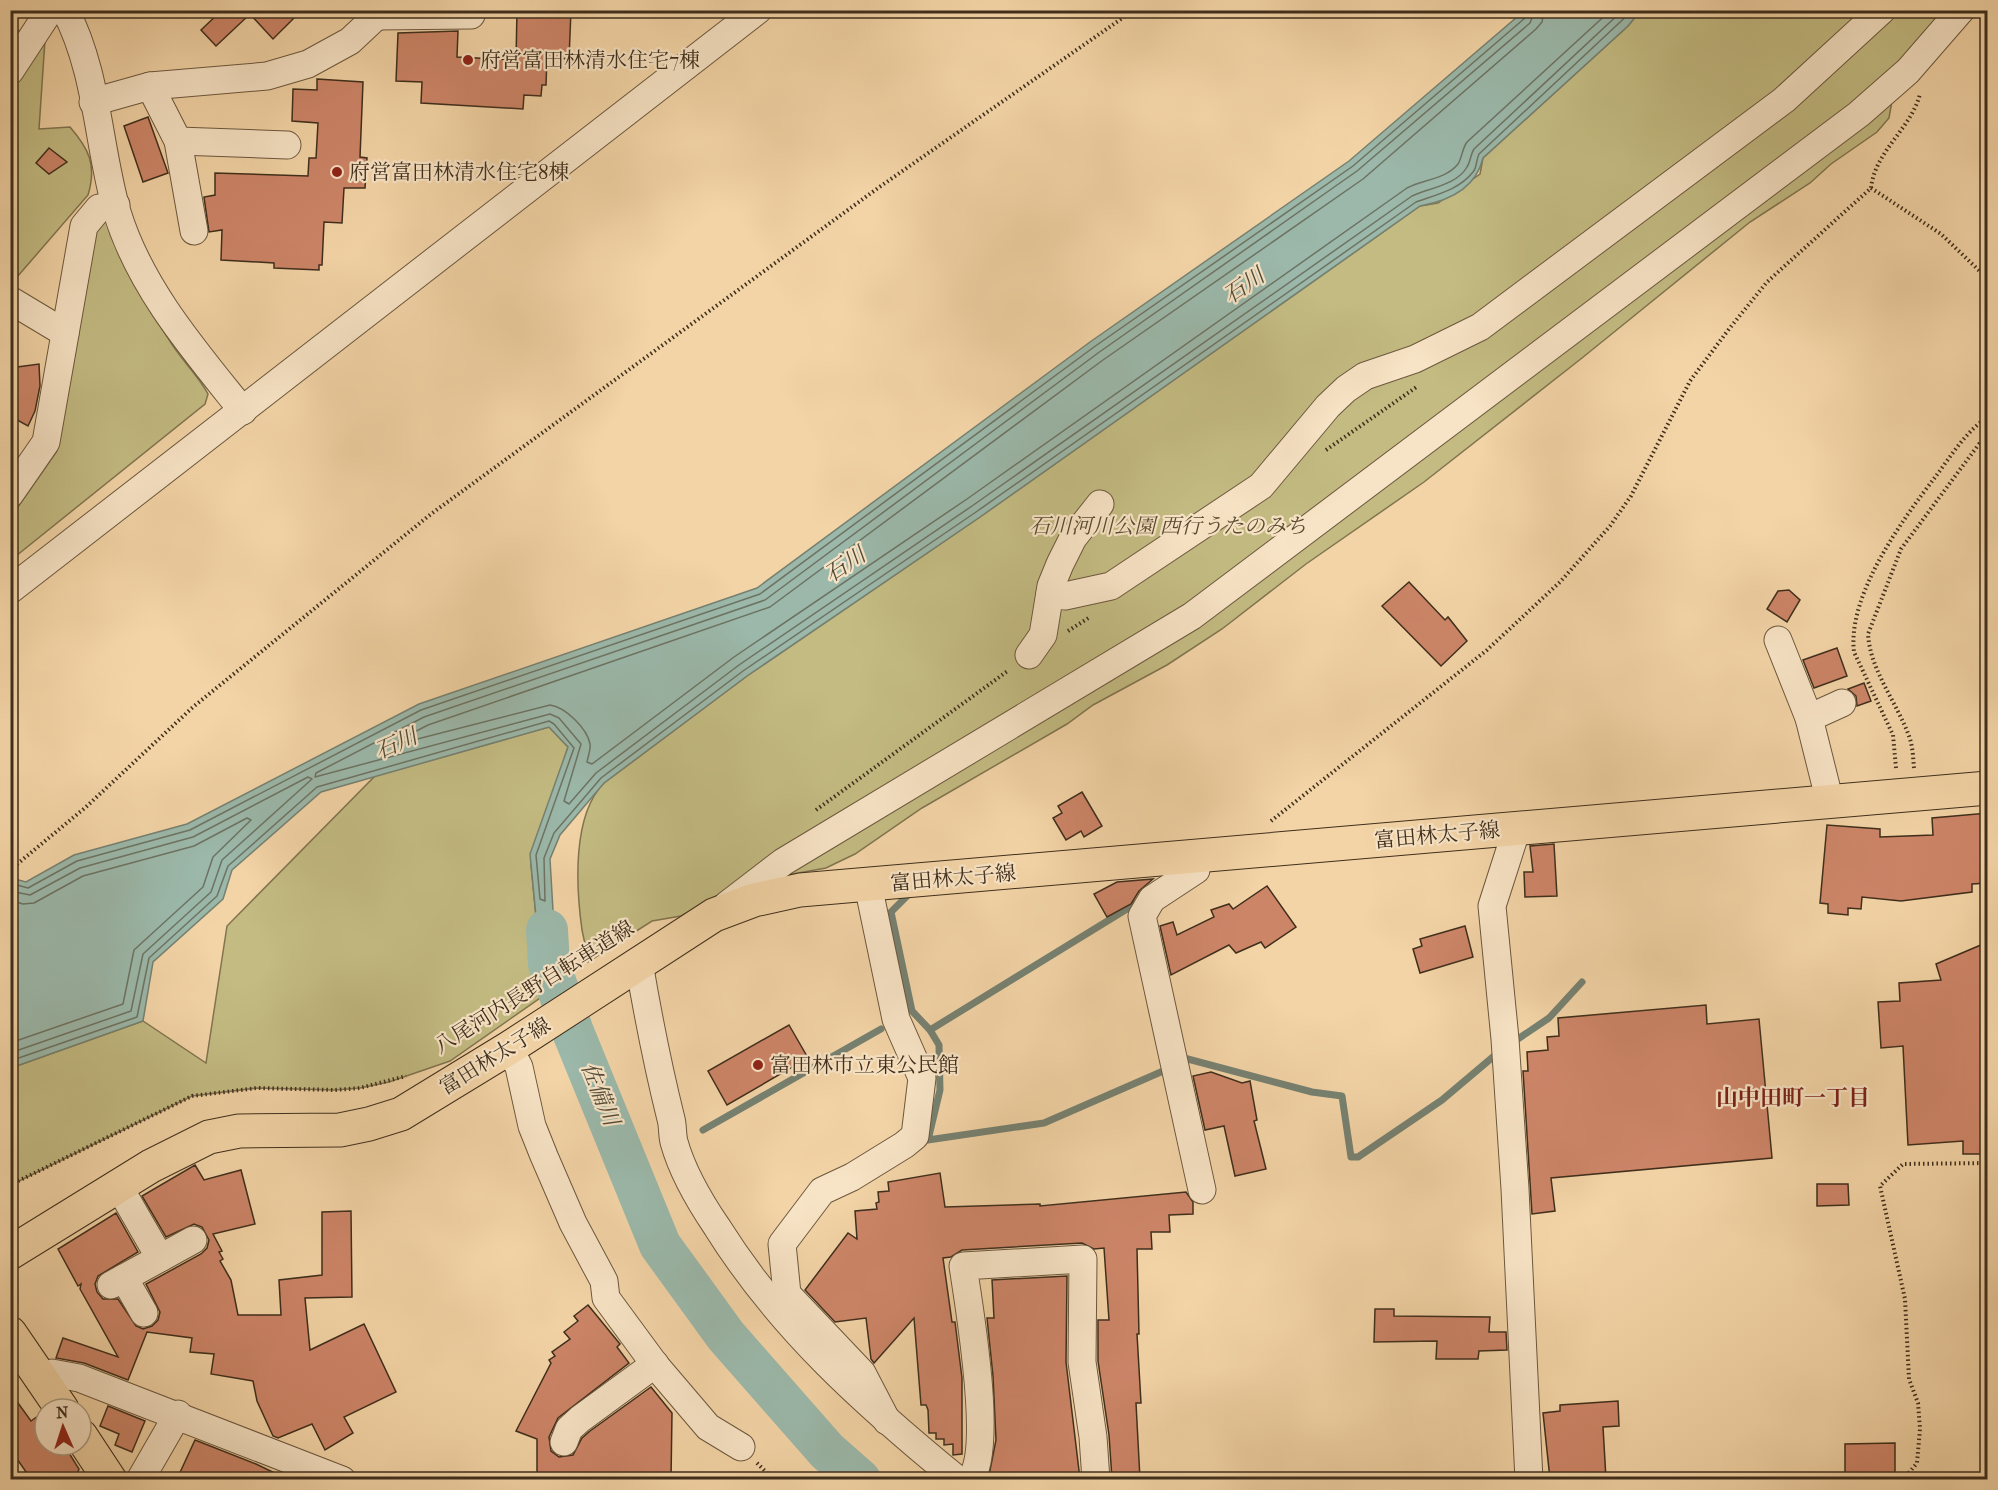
<svg xmlns="http://www.w3.org/2000/svg" width="1998" height="1490" font-family="'IM FELL French Canon','Noto Serif JP',serif">
<style>
.green{fill:#c3bb82;stroke:#81744f;stroke-width:1.5}
.water{fill:#9bb8aa;stroke:#768171;stroke-width:1.5}
.lines{fill:none;stroke-linecap:round;stroke-linejoin:round}
.shore{stroke:#6d7363;stroke-width:1.5}
.stream{stroke:#768171;stroke-width:7}
.river{stroke:#9bb8aa;stroke-width:42}
.building{fill:#cd8568;stroke:#3f2e1c;stroke-width:1.5}
.minor-casing{stroke:#6c583e;stroke-width:29}
.major-casing{stroke:#3f2e1c;stroke-width:35}
.path{stroke:#3f2e1c;stroke-width:4;stroke-dasharray:1.5 3;stroke-linecap:butt}
.minor{stroke:#f7e3c5;stroke-width:27}
.major{stroke:#f3d4a6;stroke-width:33}
.poi-dot{fill:#8f2418;stroke:#f7e3c5;stroke-width:2}
.labels{text-anchor:middle;dominant-baseline:central;stroke-width:4.5;stroke-linejoin:round;paint-order:stroke}
.poi-label{font-size:21px;fill:#3f2e1c;stroke:#f7e3c5;text-anchor:start}
.park-label{font-size:21px;font-style:italic;fill:#594a30;stroke:#f7e3c5}
.street-label{font-size:21px;fill:#3f2e1c;stroke:#f7e3c5}
.water-label{font-size:22px;font-style:italic;fill:#514a38;stroke:#f7e3c5}
.neighbourhood-label{font-size:22px;font-weight:bold;fill:#7a1f14;stroke:#f7e3c5}
</style>
<rect width="100%" height="100%" fill="#f3d4a6"/>
<filter id="stains"><feTurbulence type="fractalNoise" baseFrequency=".00333" numOctaves="4"/><feColorMatrix values="0 0 0 0 .2 0 0 0 0 .09 0 0 0 0 .02 0 0 0 .5 -.17"/></filter>
<radialGradient id="worn" r=".72"><stop offset=".6" stop-color="#630" stop-opacity="0"/><stop offset="1" stop-color="#630" stop-opacity=".3"/></radialGradient>
<g class="green">
<path d="M1640 11H1961L1895 84 1889 118 1877 132 1831 164 1810 183 1750 222 1582 358 1424 482 1306 564 1222 629 1167 665 1093 705 1067 724 922 808 855 854 826 868 732 885 709 901 681 916 652 921 588 962C587 951 584 940 582 930 576 887 572 815 604 783L747 676 980 517 1420 206 1438 203 1480 174 1483 158 1628 26Z"/>
<path d="M11 28 45 40 39 129 70 127C89 149 97 165 88 195L11 284Z"/>
<path d="M108 218C126 259 144 300 168 338 179 358 197 373 208 394L205 404 11 560V517L57 451 96 232Z"/>
<path d="M549 727 568 747 531 865 541 968 553 989 450 1061 389 1082 360 1088 335 1090 257 1088 192 1096 11 1185V1068L143 1021 206 1063 227 926 375 776Z"/>
</g>
<path class="water" d="M1524 11H1640L1628 26 1483 158C1476 188 1448 201 1420 206L980 517 747 676 604 783 560 835 550 859 556 962 562 982 553 989 541 968 530 854 568 747 549 727 321 792 232 870 223 899 153 962 143 1021 11 1068V878L26 882 74 855 187 824 419 704 757 588 1090 342 1349 161Z"/>
<g class="lines">
<g class="shore">
<path d="M1535 10 1530 23 1357 171 1098 353 765 600 424 717 316 773 315 777 550 714 559 718 581 744 564 801 569 804 596 773 739 665 972 506 1412 196C1429 188 1457 185 1467 167 1471 161 1470 155 1474 149L1623 10"/>
<path d="M1544 10 1542 22 1536 29 1363 179 1103 360 770 607 428 725 399 740 398 744 550 705C565 707 587 728 590 744 591 750 588 756 587 762L592 764 734 657 967 499 1407 188C1423 179 1445 180 1458 164 1462 158 1462 149 1467 142L1611 10"/>
<path d="M10 883 28 888 77 861 190 830 421 710 760 594 1094 347 1353 166 1525 18 1527 10"/>
<path d="M10 891 30 895 80 868 193 837 308 777 312 779 222 860 211 892 143 954 131 1011 10 1053"/>
<path d="M10 900 23 904 34 903 83 876 194 846 247 818 251 820 213 857 203 887 134 950 123 1004 10 1043"/>
<path d="M10 1061 137 1017 149 958 217 896 228 866 317 787 549 721 554 724 574 748 536 855 540 899 545 901 544 858 554 833 601 778 743 671 976 512 1416 202C1435 195 1459 190 1473 172 1477 168 1476 160 1479 154L1633 10"/>
</g>
<g class="stream">
<path d="M907 896 891 912 912 1011 930 1030 939 1045 940 1090 928 1140 1044 1123 1170 1068"/>
<path d="M930 1030 1140 901"/>
<path d="M1512 1043 1549 1018 1582 982"/>
<path d="M1179 1062 1184 1058 1312 1092 1342 1096 1351 1157H1358L1442 1100 1500 1051"/>
<path d="M703 1130 881 1029"/>
</g>
<path class="river" d="M547 930 549 964 573 1032 660 1245 726 1336 827 1451 860 1480"/>
</g>
<g class="building">
<path d="M222 10H302L273 39 250 14 216 46 201 30Z"/>
<path d="M517 10H571L569 59 547 58 546 85H542L541 96 524 95 523 109 421 103 422 82 396 81 398 33 458 31 457 57 516 60Z"/>
<path d="M317 79 363 82 360 157 367 158 365 188H344L342 223 324 222 322 265H319V270L274 268V263L221 260 222 230 209 232 204 197 215 195V173L308 176 309 158H316L318 123 292 121 293 89 317 90Z"/>
<path d="M148 117 168 173 143 182 124 126Z"/>
<path d="M49 148 67 162 49 174 36 163Z"/>
<path d="M39 364 40 386 35 411 28 426 10 416V368Z"/>
<path d="M1409 582 1445 620 1448 617 1467 641 1441 666 1382 606Z"/>
<path d="M1789 590 1800 600 1787 622 1767 609 1778 591Z"/>
<path d="M1837 648 1847 676 1814 688 1803 660Z"/>
<path d="M1864 683 1871 701 1857 706 1856 696 1848 689Z"/>
<path d="M1082 792 1102 826 1084 837 1081 831 1066 840 1053 818 1062 813 1058 806Z"/>
<path d="M1988 813V883L1972 884V892L1901 901 1862 897 1861 909 1848 908V915L1828 913V904L1820 903 1827 825 1880 829V837L1933 835 1932 818Z"/>
<path d="M1554 844 1557 896 1525 897 1524 872H1533L1530 846Z"/>
<path d="M1153 879 1139 891 1131 904 1107 917 1094 894 1117 882Z"/>
<path d="M1267 886 1296 927 1265 948 1261 942 1236 953 1229 945 1171 975 1160 926 1173 922 1177 935 1214 917 1211 910 1229 904 1233 909Z"/>
<path d="M1465 926 1473 957 1420 973 1413 949 1422 946 1420 939Z"/>
<path d="M1988 942V1154H1963V1141L1908 1145 1903 1046 1881 1048 1878 1002 1900 1001 1899 983 1941 980 1936 964Z"/>
<path d="M1706 1005 1707 1024 1759 1019 1772 1158 1551 1178 1555 1211 1532 1214 1523 1071H1528L1527 1052 1548 1050 1547 1037 1559 1036 1558 1018Z"/>
<path d="M789 1025 808 1058 727 1105 708 1071Z"/>
<path d="M1211 1072 1242 1083 1250 1081 1257 1120 1254 1121 1266 1169 1235 1176 1224 1126 1205 1130 1193 1076Z"/>
<path d="M195 1165 204 1180 241 1170 255 1224 213 1234 222 1251 219 1252 223 1259 220 1261 231 1280 238 1315H281L279 1280 322 1275V1212L351 1211 352 1297 305 1298 310 1350 364 1324 396 1392 344 1417 353 1433 325 1450 312 1424 278 1438 273 1436 257 1401 253 1381 211 1374 214 1354 190 1352 192 1338 147 1332 128 1380 84 1363 56 1358 63 1338 118 1357 80 1289 81 1284 78 1286 58 1249 116 1213 138 1252 98 1276 95 1284 97 1292 103 1299H118L136 1326 143 1329 152 1326 158 1320 160 1312 146 1284 201 1254 207 1248 209 1240 202 1227 194 1224 166 1237 142 1196Z"/>
<path d="M940 1173 945 1207 1040 1204V1206L1186 1192 1193 1202V1214L1169 1215 1170 1232H1151L1152 1249H1137L1139 1334H1137L1141 1403H1136L1140 1479H1112L1109 1435 1098 1361V1320H1109L1104 1248 1094 1249 1082 1243 962 1250 951 1257 943 1258 952 1322H955L962 1378V1454L953 1455V1444L944 1445V1439H936V1433H929L928 1410 926 1405H921L914 1318 874 1363 871 1359 866 1318 835 1322 805 1290 848 1233 857 1239 855 1211 877 1209 876 1203 879 1202 878 1192 889 1191 888 1182Z"/>
<path d="M1817 1184H1848L1849 1205 1817 1206Z"/>
<path d="M1067 1276 1066 1362 1080 1479H1002V1474L989 1475 996 1440 993 1376 987 1318H994L992 1280Z"/>
<path d="M588 1305 620 1344 617 1347 629 1363 558 1418 549 1437 551 1451 559 1457 573 1455 582 1438 590 1431 651 1387 672 1413 671 1479H537V1439L516 1431 551 1363 549 1360 555 1356 552 1352 570 1339 564 1332 578 1321 574 1316Z"/>
<path d="M1375 1309H1394V1316L1490 1317 1489 1332H1506L1507 1350 1479 1351 1478 1359H1436L1437 1341 1374 1342Z"/>
<path d="M10 1392 31 1421 42 1413 45 1417V1445H64L79 1469 75 1479H31L10 1449Z"/>
<path d="M1618 1401 1619 1426 1603 1427 1606 1479H1550L1543 1413 1560 1411V1405Z"/>
<path d="M108 1406 145 1421 132 1452 115 1445 119 1434 100 1426Z"/>
<path d="M195 1440 256 1464 287 1479H177Z"/>
<path d="M1895 1443V1475H1888V1479H1845V1444Z"/>
</g>
<g class="lines">
<defs>
<g id="minor">
<path d="M65 10C98 72 98 147 117 212 140 288 195 351 243 411"/>
<path d="M378 16 471 15V10"/>
<path d="M10 71 50 10"/>
<path d="M150 86 178 141 194 231"/>
<path d="M93 102 150 86 267 76 308 64 350 41 383 10"/>
<path d="M178 141 287 145"/>
<path d="M10 300 65 333"/>
<path d="M10 494 46 442 84 226 99 208 116 205"/>
<path d="M10 590 758 10"/>
<path d="M1050 594 1065 596 1111 586 1261 486 1328 406 1346 389 1365 376 1415 359 1480 327 1784 100 1882 10"/>
<path d="M1778 640 1809 718 1830 802"/>
<path d="M1029 655 1043 635 1051 586 1060 564 1073 538 1100 504"/>
<path d="M1809 718 1842 703"/>
<path d="M1517 828 1492 906 1505 1039 1515 1189 1529 1480"/>
<path d="M1197 856 1196 870 1152 899 1142 916 1202 1190"/>
<path d="M868 885 896 1019 922 1078 915 1136 904 1145 852 1177 822 1191 782 1244 787 1294 862 1373 887 1421"/>
<path d="M727 905 783 862 1192 616 1859 114 1908 71 1961 10"/>
<path d="M639 963C648 1016 658 1067 671 1119 673 1126 672 1134 674 1142 682 1171 700 1202 717 1227 780 1328 866 1405 958 1480"/>
<path d="M509 1048 519 1067 532 1126 544 1156 573 1223 604 1281 606 1298 656 1366 708 1427 741 1447"/>
<path d="M118 1185 160 1258"/>
<path d="M124 1278 144 1313"/>
<path d="M111 1285 193 1240"/>
<path d="M41 1380 52 1373 79 1378 342 1480"/>
<path d="M564 1442 569 1429 580 1419 655 1364"/>
<path d="M140 1480 178 1414"/>
<path d="M970 1480C994 1450 969 1306 963 1266L1083 1259 1082 1362 1093 1437 1096 1480"/>
</g>
<g id="major">
<path d="M10 1253 151 1166 209 1137 239 1131 340 1130 369 1124 401 1114 509 1048 714 915 754 900 800 890 1988 788"/>
<path d="M10 1333 62 1409"/>
<path d="M81 1436 110 1480"/>
</g>
</defs>
<use href="#minor" class="minor-casing"/>
<use href="#major" class="major-casing"/>
<g class="path">
<path d="M1871 188 1941 234 1988 279"/>
<path d="M1326 450 1418 386"/>
<path d="M1068 631 1090 617"/>
<path d="M1896 768 1893 735 1854 652C1847 595 1903 519 1936 476 1951 456 1966 431 1988 417"/>
<path d="M1914 768C1913 758 1913 747 1909 736 1897 703 1870 670 1868 634L1901 549 1979 444 1988 437"/>
<path d="M816 810 1009 670"/>
<path d="M1271 821 1487 650 1560 582 1610 526 1631 496 1690 381 1729 329 1767 282 1871 188C1875 151 1911 129 1920 94"/>
<path d="M10 870 86 807 193 707 431 514 878 188 1134 10"/>
<path d="M10 1185 192 1096 257 1088 335 1090 360 1088 406 1076"/>
<path d="M757 1463 774 1480"/>
<path d="M1903 1480 1917 1463 1920 1429 1918 1403 1909 1379 1905 1299 1880 1186 1903 1164 1988 1163"/>
</g>
<use href="#minor" class="minor"/>
<use href="#major" class="major"/>
</g>
<g class="poi-dot">
<circle cx="468" cy="60" r="6"/>
<circle cx="337" cy="172" r="6"/>
<circle cx="758" cy="1065" r="6"/>
</g>
<g class="labels">
<g class="poi-label">
<text x="480" y="60">府営富田林清水住宅7棟</text>
<text x="349" y="172">府営富田林清水住宅8棟</text>
<text x="770" y="1065">富田林市立東公民館</text>
</g>
<g class="park-label">
<text x="1168" y="526">石川河川公園 西行うたのみち</text>
</g>
<g class="street-label">
<text transform="translate(1437 835) rotate(-5)">富田林太子線</text>
<text transform="translate(953 878) rotate(-5)">富田林太子線</text>
<text transform="translate(534 987) rotate(-32)">八尾河内長野自転車道線</text>
<text transform="translate(495 1056) rotate(-32)">富田林太子線</text>
</g>
<g class="water-label">
<text transform="translate(1244 286) rotate(-35)">石川</text>
<text transform="translate(845 565) rotate(-34)">石川</text>
<text transform="translate(396 744) rotate(-24)">石川</text>
<text transform="translate(600 1094) rotate(68)">佐備川</text>
</g>
<g class="neighbourhood-label">
<text x="1793" y="1098">山中田町一丁目</text>
</g>
</g>
<rect width="1998" height="1490" fill="none" stroke="#f3d4a6" stroke-width="36"/>
<rect x="12" y="12" width="1974" height="1466" fill="none" stroke="#3f2e1c" stroke-width="3"/>
<rect x="18" y="18" width="1962" height="1454" fill="none" stroke="#3f2e1c" stroke-width="1.5"/>
<g transform="translate(63 1427) rotate(357)"><circle r="28" fill="#f7e3c5" stroke="#ad9b81" stroke-width="1.5"/>
<path d="M0-4.5L10 22L0 15L-10 22Z" fill="#8f2418"/>
<text y="-9" font-size="16" font-weight="bold" text-anchor="middle" fill="#3f2e1c">N</text>
</g>
<rect width="100%" height="100%" filter="url(#stains)"/>
<rect width="100%" height="100%" fill="url(#worn)"/>
</svg>
